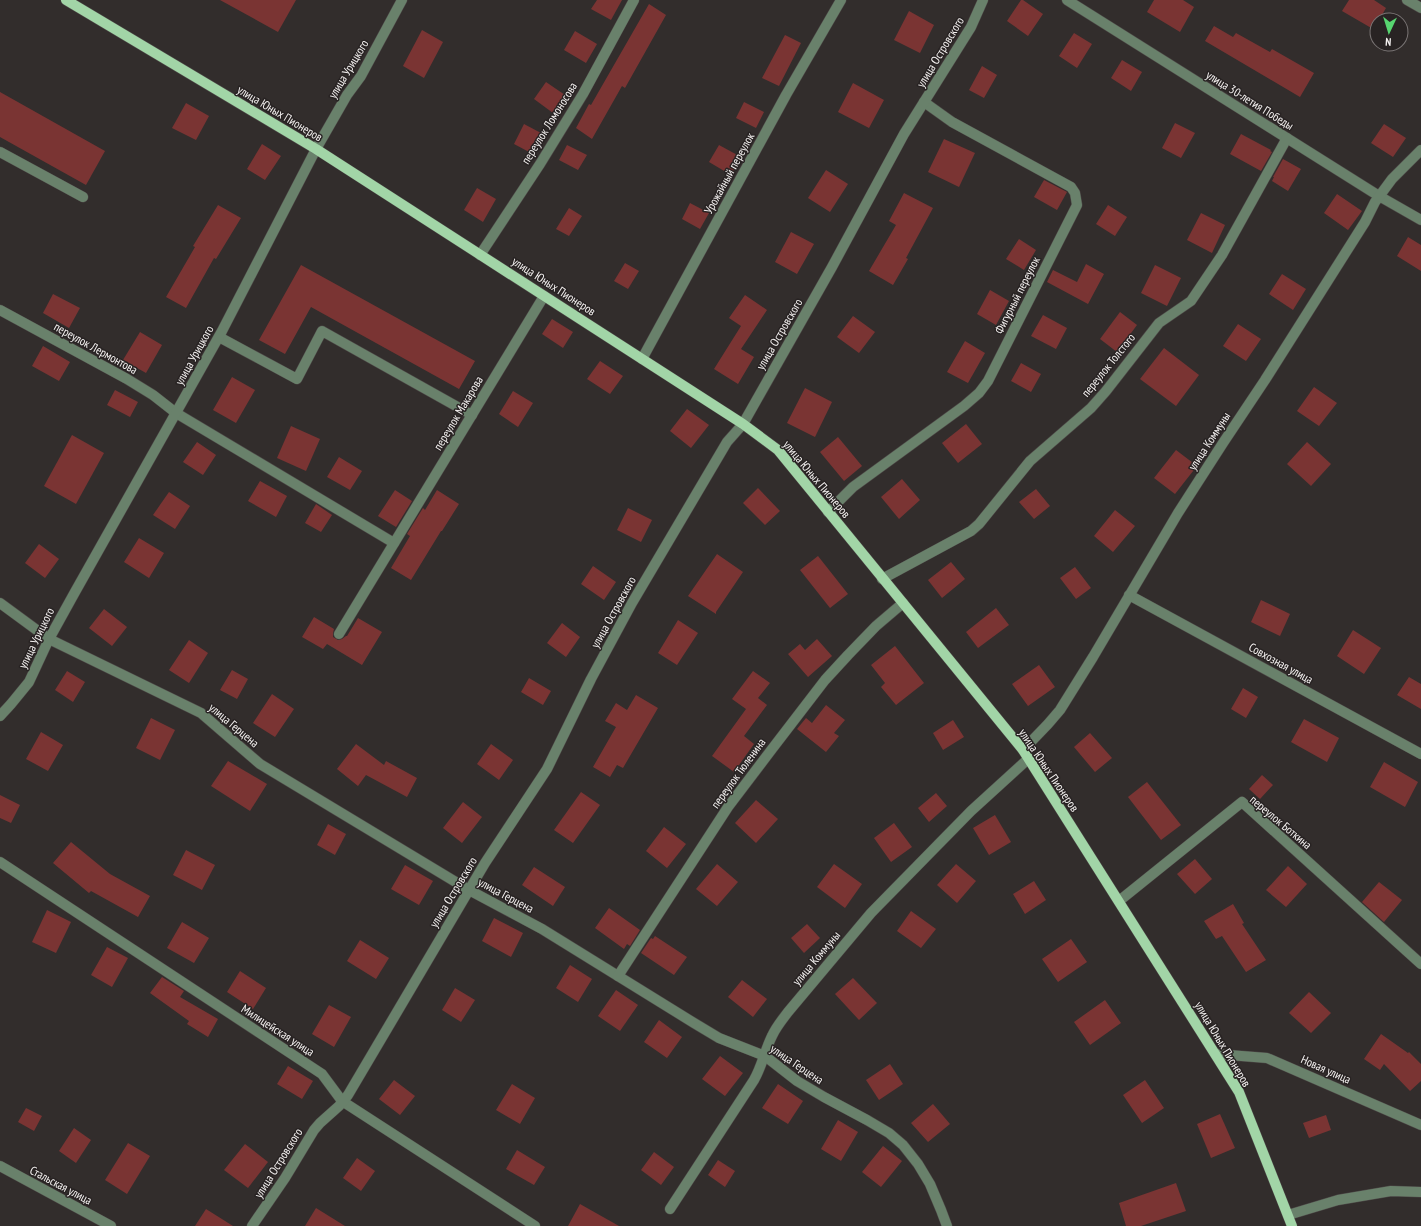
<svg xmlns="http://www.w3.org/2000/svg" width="1421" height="1226" font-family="'PT Sans Narrow',sans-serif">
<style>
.building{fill:#7a3433}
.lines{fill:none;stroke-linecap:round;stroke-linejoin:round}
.minor-casing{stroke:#4d4847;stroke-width:11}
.major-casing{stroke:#4d4847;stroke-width:11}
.minor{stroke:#69816b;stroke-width:10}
.major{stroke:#a2d5a7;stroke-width:10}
.labels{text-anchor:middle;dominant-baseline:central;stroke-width:3;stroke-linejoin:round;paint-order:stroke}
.street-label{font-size:12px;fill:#f4f1f0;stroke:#282323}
</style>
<rect width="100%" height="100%" fill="#322d2c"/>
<g class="building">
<path d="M220 0H296L278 32Z"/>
<path d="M597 0H622L611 20 591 9Z"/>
<path d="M1021 0H1023L1043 14 1028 36 1007 21Z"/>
<path d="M1154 0H1183L1194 7 1180 32 1147 12Z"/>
<path d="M1349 0H1374L1386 8 1379 20H1377V23L1373 29 1342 11Z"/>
<path d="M649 4 666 15 625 88 622 86 592 139 576 128 589 104 591 105Z"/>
<path d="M909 11 934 25 920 53 894 40Z"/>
<path d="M1214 26 1233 37 1236 33 1270 52 1272 49 1314 73 1300 97 1205 41Z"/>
<path d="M422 30 443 42 424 78 403 66Z"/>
<path d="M575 31 597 44 586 63 564 50Z"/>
<path d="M1074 33 1092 44 1077 68 1059 56Z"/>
<path d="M785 35 801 43 779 86 762 78Z"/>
<path d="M1122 60 1142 72 1131 91 1111 78Z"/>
<path d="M982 66 997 75 984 98 969 90Z"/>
<path d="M546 82 565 95 553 113 534 99Z"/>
<path d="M853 83 884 100 869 128 838 112Z"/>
<path d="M0 92 105 151 86 185 0 137Z"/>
<path d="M744 102 764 112 756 128 736 118Z"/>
<path d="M186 103 209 116 196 140 172 128Z"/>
<path d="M1175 123 1195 133 1181 158 1162 148Z"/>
<path d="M524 124 541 133 531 153 514 144Z"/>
<path d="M1384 124 1406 138 1393 157 1371 143Z"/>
<path d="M1241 134 1271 150 1270 151 1272 152 1261 171 1230 154Z"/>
<path d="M944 139 975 153 959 187 928 172Z"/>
<path d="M262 144 281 156 265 180 247 169Z"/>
<path d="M567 145 587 155 578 170 559 160Z"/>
<path d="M719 145 741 157 731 175 709 162Z"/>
<path d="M1283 159 1301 169 1288 191 1272 181 1274 177H1273Z"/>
<path d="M826 170 848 184 830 212 808 198Z"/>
<path d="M1044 180 1067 192 1057 210 1034 197Z"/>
<path d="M477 188 496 199 483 222 464 210Z"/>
<path d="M904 193 933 208 906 258 908 259 893 285 869 271 896 225 889 221Z"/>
<path d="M1337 194 1362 211 1348 230 1324 213Z"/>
<path d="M690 203 709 213 700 229 682 219Z"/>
<path d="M218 205 241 218 216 259 214 258 186 308 166 297 195 247 193 246Z"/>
<path d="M1108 205 1127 217 1115 236 1096 224Z"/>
<path d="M569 208 582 216 569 236 556 229Z"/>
<path d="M1201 213 1225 225 1212 253 1187 240Z"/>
<path d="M791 232 814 244 797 274 775 262Z"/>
<path d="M1408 237 1421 245V271L1397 256Z"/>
<path d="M1019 239 1036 250 1024 270 1006 259Z"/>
<path d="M625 263 639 271 628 289 614 281Z"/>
<path d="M1086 264 1104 274 1088 304 1047 282 1053 270 1077 282Z"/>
<path d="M301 265 475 361 459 389 311 307 285 354 259 340Z"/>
<path d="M1155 265 1181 278 1167 306 1141 293Z"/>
<path d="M1282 274 1306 289 1293 310 1269 294Z"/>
<path d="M990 290 1009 301 996 325 977 314Z"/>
<path d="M53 294 80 308 69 328 43 313Z"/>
<path d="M745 295 767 310 741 349 754 357 738 384 714 369 741 326 729 318Z"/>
<path d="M1120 312 1137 325 1117 352 1100 339Z"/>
<path d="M1043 315 1067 328 1056 349 1031 336Z"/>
<path d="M853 316 875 332 859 353 837 337Z"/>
<path d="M552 319 573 332 563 348 542 334Z"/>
<path d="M1238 324 1261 339 1246 361 1223 346Z"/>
<path d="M140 332 162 345 146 373 123 360Z"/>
<path d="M965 341 985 353 968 383 947 372Z"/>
<path d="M43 346 70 362 59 381 32 366Z"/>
<path d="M1164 348 1199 375 1176 406 1140 379Z"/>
<path d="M600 361 623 376 610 394 587 379Z"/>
<path d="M1021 363 1041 374 1031 392 1011 381Z"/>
<path d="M232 377 255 390 236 423 213 410Z"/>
<path d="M1314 387 1337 403 1319 426 1297 411Z"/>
<path d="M805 388 832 402 815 437 787 423Z"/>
<path d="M115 390 138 402 130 417 107 405Z"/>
<path d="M513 391 533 403 518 427 499 414Z"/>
<path d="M687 409 709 425 691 448 670 431Z"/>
<path d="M966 424 982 444 958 463 942 443Z"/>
<path d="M291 426 320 439 306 471 277 458Z"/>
<path d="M72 435 104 453 76 504 44 486Z"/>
<path d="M838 437 862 466 844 481 820 452Z"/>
<path d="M197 442 216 455 203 475 183 462Z"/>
<path d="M1307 442 1331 464 1311 486 1287 464Z"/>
<path d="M1176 450 1197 466 1175 494 1154 478Z"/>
<path d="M339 457 362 471 350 490 327 477Z"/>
<path d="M902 479 920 500 899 519 881 497Z"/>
<path d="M260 481 287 496 276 517 248 501Z"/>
<path d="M758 488 780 511 765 525 743 503Z"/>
<path d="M1036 489 1050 506 1034 519 1019 502Z"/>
<path d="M395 490 412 501 396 527 378 516Z"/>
<path d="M437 490 459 504 442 531H441L411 580 391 568 410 536 407 534 423 508 425 510Z"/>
<path d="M169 492 190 506 175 529 153 515Z"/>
<path d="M316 504 332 515 321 532 305 523Z"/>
<path d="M628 508 652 520 641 542 617 530Z"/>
<path d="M1115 510 1135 526 1113 552 1094 536Z"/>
<path d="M139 538 164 553 149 578 124 562Z"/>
<path d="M39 544 59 559 45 578 25 563Z"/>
<path d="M717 554 743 572 716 612V614L688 596Z"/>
<path d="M818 556 848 594 830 608 800 570Z"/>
<path d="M951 562 965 579 942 598 928 580Z"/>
<path d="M593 566 616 582 604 600 581 584Z"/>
<path d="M1075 567 1091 588 1076 599 1060 578Z"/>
<path d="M1261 600 1290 614 1280 636 1251 622Z"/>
<path d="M996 608 1009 625 978 648 966 632Z"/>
<path d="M104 609 127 627 112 646 89 628Z"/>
<path d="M314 617 334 629 333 633V637L338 640 342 639 346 636H347L358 618 382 632 362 665 327 644 323 649 302 637Z"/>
<path d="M678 620 698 633 677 665 658 653Z"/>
<path d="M562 623 580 637 566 657 547 643Z"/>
<path d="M1353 630 1381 648 1364 674 1337 656Z"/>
<path d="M817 639 832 656 808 677 788 654 800 644 805 650Z"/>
<path d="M189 640 208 653 189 683 169 670Z"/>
<path d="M895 646 924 683 896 705 881 687 885 683 871 665Z"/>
<path d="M1039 665 1055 687 1028 706 1012 684Z"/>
<path d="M232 670 248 679 237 699 220 690Z"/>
<path d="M67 671 85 682 73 702 55 690Z"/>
<path d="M753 671 770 683 758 698 767 705 744 736 754 744 734 772 712 756 746 709 732 699Z"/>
<path d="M1409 677 1421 684V709L1397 695Z"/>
<path d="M529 678 551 691 543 705 521 692Z"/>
<path d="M1243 688 1258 697 1246 718 1231 709Z"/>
<path d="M272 694 294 709 275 737 253 723Z"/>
<path d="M636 695 658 708 623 768 617 765 610 777 593 767 616 727 605 721 616 703 627 710Z"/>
<path d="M826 705 845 720 834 733 839 736 826 752 797 729 806 718 812 723Z"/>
<path d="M151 718 175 730 160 760 136 748Z"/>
<path d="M1304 719 1339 738 1327 762 1291 742Z"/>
<path d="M953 720 964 737 943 750 933 733Z"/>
<path d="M41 732 63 745 48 771 26 759Z"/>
<path d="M1090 733 1112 758 1095 772 1074 747Z"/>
<path d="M356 744 384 765 386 761 417 778 407 797 366 775 358 786 337 769Z"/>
<path d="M491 744 513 760 499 780 477 764Z"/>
<path d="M228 761 267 784 250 811 211 786Z"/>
<path d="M1384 762 1418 782 1405 807 1370 787Z"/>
<path d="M1262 775 1273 785 1260 799 1249 789Z"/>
<path d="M1147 782 1181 825 1161 840 1128 797Z"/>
<path d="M581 792 600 805 573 843 554 830Z"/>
<path d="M936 793 947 806 929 822 918 808Z"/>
<path d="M0 795 20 805 11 823 0 818Z"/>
<path d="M756 800 778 819 756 843 735 823Z"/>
<path d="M463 802 482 817 462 843 443 828Z"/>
<path d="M995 815 1011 842 989 855 973 828Z"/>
<path d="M894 823 912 847 891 862 874 838Z"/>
<path d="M328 824 346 834 335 855 317 845Z"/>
<path d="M664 827 686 844 667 868 646 851Z"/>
<path d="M71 842 110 874 150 896 138 917 91 891 89 893 53 863Z"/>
<path d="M186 850 215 865 202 890 173 875Z"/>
<path d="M1195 859 1212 879 1195 894 1177 874Z"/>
<path d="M717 864 738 882 717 906 696 889Z"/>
<path d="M834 864 862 884 845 908 817 887Z"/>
<path d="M956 864 976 881 957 903 937 885Z"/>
<path d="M405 865 433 881 419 905 391 889Z"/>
<path d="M1288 866 1307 884 1286 907 1266 890Z"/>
<path d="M534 867 565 887 553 906 522 885Z"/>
<path d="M1034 881 1046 900 1025 914 1013 894Z"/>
<path d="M1379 882 1402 900 1384 922 1362 902Z"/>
<path d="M1233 904 1244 923 1242 924 1266 960 1246 972 1222 936 1216 939 1204 921Z"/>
<path d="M609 908 640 930 630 946 627 944 624 949 595 928Z"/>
<path d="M47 910 71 922 56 953 32 942Z"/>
<path d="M911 911 936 929 921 948 897 931Z"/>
<path d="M494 918 523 933 511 957 482 941Z"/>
<path d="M182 922 209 938 194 963 167 948Z"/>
<path d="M807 924 820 938 804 953 791 938Z"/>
<path d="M655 936 687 957 674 975 641 953 651 938 653 939Z"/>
<path d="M1071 939 1087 962 1058 982 1042 959Z"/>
<path d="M360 940 389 958 376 979 347 961Z"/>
<path d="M107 947 128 958 112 987 91 975Z"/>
<path d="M570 965 592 979 578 1002 556 988Z"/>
<path d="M240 971 266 988 253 1009 227 992Z"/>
<path d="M162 977 184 991 180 997 218 1019 208 1037 187 1024 189 1021 150 993Z"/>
<path d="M853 978 877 1003 859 1020 835 994Z"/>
<path d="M742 980 767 999 753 1017 728 997Z"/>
<path d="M455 988 475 1000 461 1022 442 1010Z"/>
<path d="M616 990 638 1005 620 1031 598 1016Z"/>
<path d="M1309 992 1331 1013 1311 1033 1289 1013Z"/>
<path d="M1105 1000 1121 1023 1090 1045 1074 1022Z"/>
<path d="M329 1005 351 1017 334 1047 312 1034Z"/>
<path d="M659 1020 682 1037 667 1058 644 1042Z"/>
<path d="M1381 1034 1408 1053 1409 1052 1421 1064V1081L1410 1091 1384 1064 1380 1070 1364 1059Z"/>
<path d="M720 1056 743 1073 725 1096 702 1079Z"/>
<path d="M890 1064 903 1084 879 1100 866 1080Z"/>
<path d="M288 1066 313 1081 302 1099 277 1084Z"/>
<path d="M394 1080 415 1096 400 1115 379 1099Z"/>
<path d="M1145 1080 1164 1108 1142 1123 1123 1095Z"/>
<path d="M512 1084 535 1098 520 1124 496 1110Z"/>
<path d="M778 1084 803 1101 788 1124 762 1108Z"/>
<path d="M933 1104 950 1124 928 1142 911 1123Z"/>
<path d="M26 1108 42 1116 34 1131 18 1122Z"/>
<path d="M1220 1114 1235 1148 1211 1158 1197 1124Z"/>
<path d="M1326 1115 1331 1130 1309 1138 1303 1123Z"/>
<path d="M838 1120 858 1132 841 1161 821 1149Z"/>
<path d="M74 1128 91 1140 76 1163 59 1151Z"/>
<path d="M128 1143 150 1156 127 1194 105 1180Z"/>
<path d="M245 1144 268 1162 248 1188 224 1170Z"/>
<path d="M883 1146 902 1161 881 1187 862 1172Z"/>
<path d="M517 1150 545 1167 534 1185 506 1169Z"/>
<path d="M654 1152 674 1167 661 1185 641 1170Z"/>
<path d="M357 1158 375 1171 361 1191 343 1178Z"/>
<path d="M718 1160 735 1171 725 1187 708 1175Z"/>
<path d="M1176 1183 1186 1211 1141 1226H1126L1119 1203Z"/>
<path d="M580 1204 619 1226H568Z"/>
<path d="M316 1208 345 1226H305Z"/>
<path d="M206 1209 233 1226H195Z"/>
</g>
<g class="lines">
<defs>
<g id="minor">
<path d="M1067 0 1379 196 1421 220"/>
<path d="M1407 0 1421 8"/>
<path d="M0 152 83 197"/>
<path d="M480 255 540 164 583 94 634 0"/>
<path d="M0 310 127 379 153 395 176 413 394 543"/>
<path d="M219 337 297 379 322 331 472 415"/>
<path d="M642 359 786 95 841 0"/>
<path d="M828 512 853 487 964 406 979 393 988 381 1077 205 1075 193 1071 187 952 122 924 102"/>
<path d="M882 579 971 531 979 524 1030 461 1091 408 1106 391 1159 323 1191 301 1222 255 1287 138"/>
<path d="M1129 595 1421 754"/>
<path d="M0 603 49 639 201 713 260 764 469 890 542 929 694 1023 719 1038 765 1056 797 1081 824 1097 867 1120 889 1133 903 1145 918 1164 930 1184 941 1210 947 1226"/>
<path d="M339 634 544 296"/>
<path d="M0 716 11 704 29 682 49 639 75 592 222 331 316 149 347 95 361 76 402 0"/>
<path d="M1023 750 1048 724 1060 710 1093 657 1178 513 1223 443 1265 380 1365 222 1375 202 1392 179 1421 150"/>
<path d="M0 862 322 1074 342 1101 535 1226"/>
<path d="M1119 901 1242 802 1421 964"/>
<path d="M618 976 728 807 772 749 825 680 848 655 876 626 903 603"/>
<path d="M1216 1054 1267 1058 1421 1125"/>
<path d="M0 1166 111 1226"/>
<path d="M670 1209 754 1080C762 1066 765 1050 772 1036 776 1027 782 1020 788 1012L871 913 971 811 1028 759"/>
<path d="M1288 1215 1338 1200 1391 1191 1421 1192"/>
<path d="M252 1226 285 1178 314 1130 320 1123 339 1106 348 1095 485 863 547 769 591 679 632 603 727 442 743 424 832 267 904 134 971 27 983 0"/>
</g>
<path id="major" d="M66 0 316 149 743 424 778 450 1023 750 1239 1092 1292 1226"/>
</defs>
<use href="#minor" class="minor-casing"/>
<use href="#major" class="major-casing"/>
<use href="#minor" class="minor"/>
<use href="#major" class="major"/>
</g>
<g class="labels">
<g class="street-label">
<text transform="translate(940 52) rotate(-59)">улица Островского</text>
<text transform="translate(348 69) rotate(-59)">улица Урицкого</text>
<text transform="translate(1250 100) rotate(32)">улица 30-летия Победы</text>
<text transform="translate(280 113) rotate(31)">улица Юных Пионеров</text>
<text transform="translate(549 123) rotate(-58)">переулок Ломоносова</text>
<text transform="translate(729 173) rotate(-61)">Урожайный переулок</text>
<text transform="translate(554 286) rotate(33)">улица Юных Пионеров</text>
<text transform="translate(1017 295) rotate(-63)">Фигурный переулок</text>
<text transform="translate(779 334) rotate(-60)">улица Островского</text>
<text transform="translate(96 348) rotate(29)">переулок Лермонтова</text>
<text transform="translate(194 355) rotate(-61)">улица Урицкого</text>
<text transform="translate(1108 365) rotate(-51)">переулок Толстого</text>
<text transform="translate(458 413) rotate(-59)">переулок Макарова</text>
<text transform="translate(1209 441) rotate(-57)">улица Коммуны</text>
<text transform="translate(817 479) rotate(50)">улица Юных Пионеров</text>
<text transform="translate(613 612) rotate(-61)">улица Островского</text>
<text transform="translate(36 638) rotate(-64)">улица Урицкого</text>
<text transform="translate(1281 663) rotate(29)">Совхозная улица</text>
<text transform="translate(234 725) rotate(40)">улица Герцена</text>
<text transform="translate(1049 770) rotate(56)">улица Юных Пионеров</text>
<text transform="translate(738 773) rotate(-54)">переулок Тюленина</text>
<text transform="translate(1281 822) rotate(40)">переулок Боткина</text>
<text transform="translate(453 892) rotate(-59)">улица Островского</text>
<text transform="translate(506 895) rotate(28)">улица Герцена</text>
<text transform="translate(816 958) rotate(-50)">улица Коммуны</text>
<text transform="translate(278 1030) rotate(33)">Милицейская улица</text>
<text transform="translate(1223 1044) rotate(59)">улица Юных Пионеров</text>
<text transform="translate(797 1064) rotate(34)">улица Герцена</text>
<text transform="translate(1326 1069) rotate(24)">Новая улица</text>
<text transform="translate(278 1163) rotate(-58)">улица Островского</text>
<text transform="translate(61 1185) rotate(28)">Стальская улица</text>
</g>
</g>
<g transform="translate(1389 32) rotate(184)"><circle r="19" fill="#282323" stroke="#7a7575"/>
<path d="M0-3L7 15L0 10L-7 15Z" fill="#57d570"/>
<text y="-6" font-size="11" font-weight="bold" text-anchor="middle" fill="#f4f1f0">N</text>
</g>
</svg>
